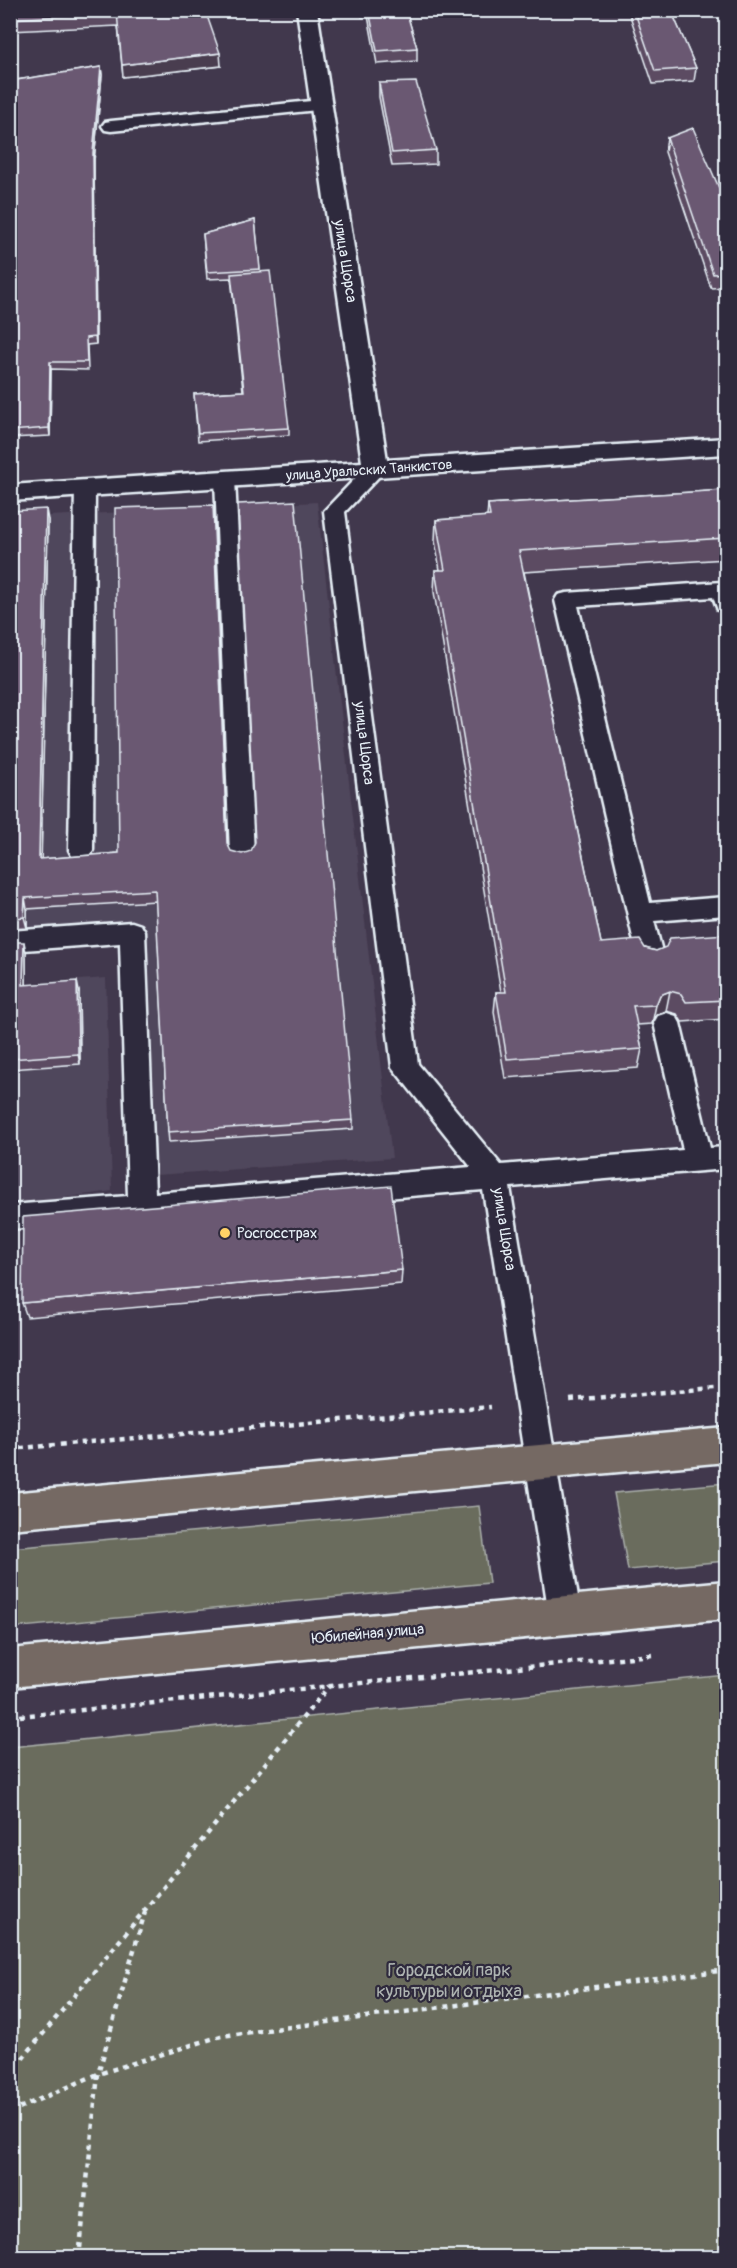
<svg xmlns="http://www.w3.org/2000/svg" width="737" height="2268" font-family="Pangolin,sans-serif">
<style>
.built{fill:#50465b}
.green{fill:#6a6c5d;stroke:#a9aeaa;stroke-width:1.5}
.lines{fill:none;stroke-linecap:round;stroke-linejoin:round}
.lane-casing{stroke:#e8f1f8;stroke-width:5}
.street-casing{stroke:#e8f1f8;stroke-width:5}
.primary-casing{stroke:#e8f1f8;stroke-width:5}
.path{stroke:#e8f1f8;stroke-width:4.5;stroke-dasharray:5 5;stroke-linecap:butt}
.lane{fill:#2f2a3d;fill-rule:evenodd}
.street{fill:#2f2a3d;fill-rule:evenodd}
.primary{fill:#756964;fill-rule:evenodd}
.wall{fill:#5b4c62;stroke:#e8f1f8;stroke-width:1.5}
.shaded-wall{fill:#4a3e50;stroke:#e8f1f8;stroke-width:1.5}
.building{fill:#6a5872;stroke:#e8f1f8;stroke-width:1.5}
.poi-dot{fill:#ffd166;stroke:#2f2a3d;stroke-width:2}
.labels{text-anchor:middle;dominant-baseline:central;stroke-width:4.5;stroke-linejoin:round;paint-order:stroke}
.far-street-label{font-size:14px;fill:#e8f1f8;stroke:#2f2a3d}
.street-label{font-size:15px;fill:#e8f1f8;stroke:#2f2a3d}
.poi-label{font-size:15px;fill:#e8f1f8;stroke:#2f2a3d;text-anchor:start}
.near-park-label{font-size:18px;fill:#afb5b2;stroke:#2f2a3d}
</style>
<rect width="100%" height="100%" fill="#41384d"/>
<filter id="ink" filterUnits="userSpaceOnUse"><feTurbulence type="fractalNoise" baseFrequency=".0167" numOctaves="2"/><feDisplacementMap in="SourceGraphic" scale="12" xChannelSelector="R" yChannelSelector="G"/><feConvolveMatrix kernelMatrix="1 2 1 2 8 2 1 2 1" color-interpolation-filters="sRGB"/></filter>
<g filter="url(#ink)">
<g class="built">
<path d="M317 502 392 1158 129 1177 126 941 11 948V518Z"/>
<path d="M106 978 112 1191 11 1205 10 985Z"/>
</g>
<g class="green">
<path d="M726 1483V1561L628 1570 614 1493Z"/>
<path d="M479 1506 489 1583 11 1628V1548Z"/>
<path d="M726 1675V2257H11V1747Z"/>
</g>
<g class="lines">
<defs>
<g id="lane">
<path d="M321 100 327 101 330 105 327 109 111 131 105 130 102 126 105 122 111 121Z"/>
<path d="M376 462 383 464 386 469 345 512 418 1064 501 1165 683 1150 654 1023 658 1016 667 1013 676 1016 680 1023 710 1148 726 1147V1169L510 1187 581 1615 576 1626 565 1630 554 1626 549 1615 483 1190 10 1229V1205L128 1196 120 943 10 951V931L132 922 141 925 145 932 155 1193 471 1167 392 1067 324 511 369 464Z"/>
<path d="M225 472 232 474 235 479 254 853 251 859 242 862 233 859 230 853 215 479 218 474Z"/>
<path d="M85 481 92 483 95 488 93 850 90 856 81 859 72 856 69 850 75 488 78 483Z"/>
<path d="M722 582 726 583V612L718 610 713 597 578 606 650 903 726 897V915L654 921 664 959 660 966 651 969 642 966 638 959 555 600 558 595 566 593Z"/>
</g>
<path id="street" d="M297 10H317L387 460 726 438V454L10 501V485L362 462Z"/>
<g id="primary">
<path d="M726 1428V1462L10 1529V1493Z"/>
<path d="M726 1581V1619L10 1687V1649Z"/>
</g>
</defs>
<use href="#lane" class="lane-casing"/>
<use href="#street" class="street-casing"/>
<use href="#primary" class="primary-casing"/>
<g class="path">
<path d="M570 1400 726 1387"/>
<path d="M10 1449 491 1407"/>
<path d="M10 1717 652 1655"/>
<path d="M10 2074 329 1686"/>
<path d="M10 2112 98 2074 221 2036 726 1970"/>
<path d="M79 2258 98 2074 145 1912"/>
</g>
<use href="#lane" class="lane"/>
<use href="#street" class="street"/>
<use href="#primary" class="primary"/>
</g>
<g class="wall">
<path d="M10 10H205L221 66 123 77 118 26 10 31Z"/>
<path d="M361 10H406L417 48V61L377 64 368 16 362 17Z"/>
<path d="M628 10H671L696 68 694 81 653 84Z"/>
<path d="M101 67 102 75 94 161 96 344 87 345 88 370 51 369 50 436 10 438V81Z"/>
<path d="M379 83 436 150V164L392 166 379 97Z"/>
<path d="M667 138 726 204V287L711 288 665 152Z"/>
<path d="M255 220 260 272 289 428V435L198 441 194 394 243 391 231 278 207 279 203 234Z"/>
<path d="M726 490V559L524 572 601 943 645 948 656 951 726 934V1019L682 1022 677 1014 666 1011 656 1015 652 1024 637 1025 642 1049 638 1068 505 1078 494 1012 496 992H501L434 592 435 570H440L435 541 436 520 487 517 488 504Z"/>
<path d="M10 511 48 520 41 859 119 853 214 516 227 844 353 1120V1129L169 1142 168 1132 156 901 27 909V928L10 929Z"/>
<path d="M10 942 26 952V985L79 991 80 1064 10 1069Z"/>
<path d="M726 1197V1233L721 1212Z"/>
<path d="M402 1270 401 1284 27 1317 22 1303Z"/>
</g>
<g class="shaded-wall">
<path d="M220 53 221 66 123 77 122 65Z"/>
<path d="M101 67 102 75 94 161 96 344 95 337 93 153Z"/>
<path d="M50 362 51 369 50 436 49 428Z"/>
<path d="M213 505 214 516 228 853 227 843Z"/>
<path d="M46 509 48 520 41 870 39 859Z"/>
<path d="M25 898 27 909V928L24 917Z"/>
<path d="M24 942 26 952V995L23 985Z"/>
<path d="M77 981 79 991 80 1064 78 1054Z"/>
<path d="M670 991 666 1011 656 1015 652 1024 656 1005 660 995Z"/>
</g>
<g class="building">
<path d="M10 10H205L220 53 122 65 117 13 10 19Z"/>
<path d="M369 10H406L417 48 377 51Z"/>
<path d="M634 10H671L696 68 655 71Z"/>
<path d="M101 67 93 153 95 337 86 338 87 362H50L49 428 10 431V81Z"/>
<path d="M416 82 436 150 392 153 379 83Z"/>
<path d="M693 128 726 204V273L713 274 667 138Z"/>
<path d="M255 220 260 269 207 272 203 234Z"/>
<path d="M270 271 289 428 198 433 194 394 244 391 231 274Z"/>
<path d="M726 490V538L519 551 601 943 640 940 645 948 656 951 666 947 670 938 726 934V1000L686 1002 681 994 670 991 660 995 656 1005 633 1006 642 1049 507 1059 496 992H506L435 570H445L436 520 490 516 488 504Z"/>
<path d="M295 501 353 1120 168 1132 155 890 25 898 24 917 10 919V511L46 509 39 859 119 853 115 508 213 505 227 843 231 851 242 854 251 851 255 842 238 504Z"/>
<path d="M10 942H24L23 985 77 981 78 1054 10 1059Z"/>
<path d="M391 1186 402 1270 22 1303 23 1217Z"/>
</g>
</g>
<circle class="poi-dot" cx="225" cy="1233" r="6"/>
<g class="labels">
<g class="far-street-label">
<text transform="translate(369 470) rotate(-4)">улица Уральских Танкистов</text>
</g>
<g class="street-label">
<text transform="translate(345 261) rotate(81)">улица Щорса</text>
<text transform="translate(364 743) rotate(83)">улица Щорса</text>
<text transform="translate(504 1229) rotate(81)">улица Щорса</text>
<text transform="translate(368 1634) rotate(-5)">Юбилейная улица</text>
</g>
<g class="poi-label">
<text x="237" y="1233">Росгосстрах</text>
</g>
<g class="near-park-label">
<text x="449" y="1970">Городской парк<tspan x="449" dy="21">культуры и отдыха</tspan></text>
</g>
</g>
<rect width="737" height="2268" fill="none" stroke="#2f2a3d" stroke-width="36"/>
<rect x="18" y="18" width="701" height="2232" fill="none" stroke="#e8f1f8" stroke-width="2" filter="url(#ink)"/>
</svg>
